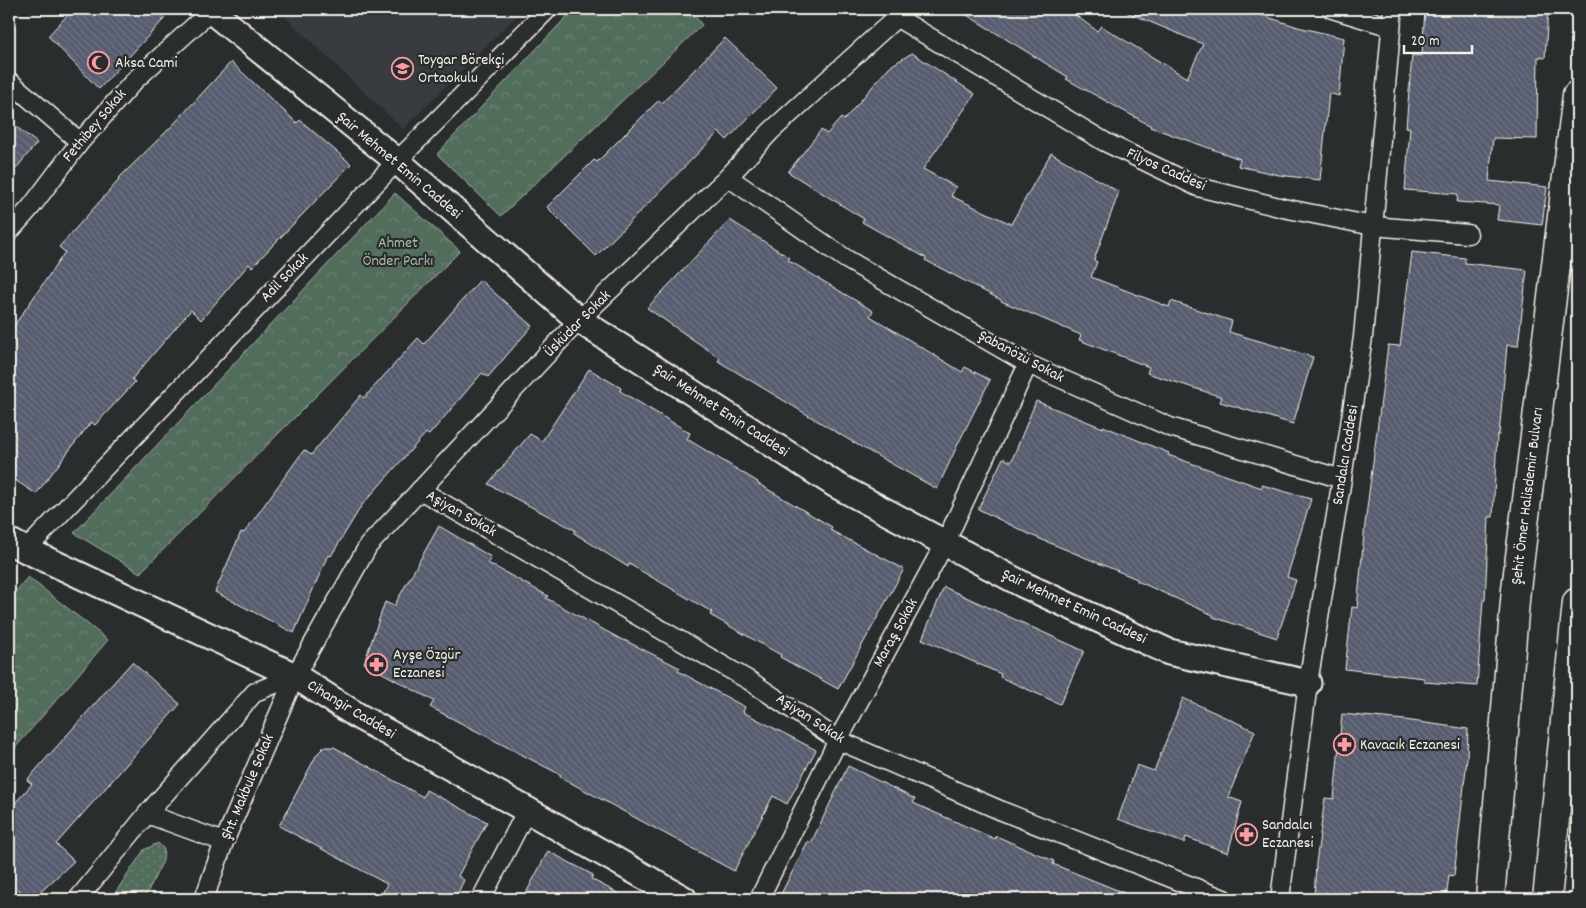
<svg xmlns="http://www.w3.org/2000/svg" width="1586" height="908" font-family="Dekko,sans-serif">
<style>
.built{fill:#373b41}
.grass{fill:url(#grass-dots);stroke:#a4afa2}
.park{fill:url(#park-crowns);stroke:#a4afa2}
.building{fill:url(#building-back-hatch);stroke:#f4f1e8}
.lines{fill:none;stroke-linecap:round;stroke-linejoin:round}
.street-casing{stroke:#f4f1e8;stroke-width:21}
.secondary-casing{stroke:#f4f1e8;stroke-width:29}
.highway-casing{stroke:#f4f1e8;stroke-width:31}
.street{stroke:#2a2d2e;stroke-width:18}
.secondary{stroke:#2a2d2e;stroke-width:25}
.highway{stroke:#2a2d2e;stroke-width:28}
.labels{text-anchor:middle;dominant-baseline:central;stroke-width:4.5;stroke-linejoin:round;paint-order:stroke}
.poi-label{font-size:16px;fill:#f4f1e8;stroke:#2a2d2e;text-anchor:start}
.street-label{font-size:16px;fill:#f4f1e8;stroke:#2a2d2e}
.park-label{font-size:16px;fill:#acb6a9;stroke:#2a2d2e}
</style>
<defs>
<pattern id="grass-dots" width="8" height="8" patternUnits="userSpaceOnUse" patternTransform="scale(1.25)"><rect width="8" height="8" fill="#536d5c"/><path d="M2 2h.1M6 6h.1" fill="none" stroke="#6c8273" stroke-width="1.8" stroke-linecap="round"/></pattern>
<pattern id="park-crowns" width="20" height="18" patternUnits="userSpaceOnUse" patternTransform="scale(1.25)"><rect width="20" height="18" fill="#536d5c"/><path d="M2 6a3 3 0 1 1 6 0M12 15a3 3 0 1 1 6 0" fill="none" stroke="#6c8273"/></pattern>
<pattern id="building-back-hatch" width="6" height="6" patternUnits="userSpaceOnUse" patternTransform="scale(1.25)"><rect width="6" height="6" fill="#565c6e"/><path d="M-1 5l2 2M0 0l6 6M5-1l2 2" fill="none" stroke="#6f7483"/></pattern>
</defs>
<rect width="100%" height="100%" fill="#2a2d2e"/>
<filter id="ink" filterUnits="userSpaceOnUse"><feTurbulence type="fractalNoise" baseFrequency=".02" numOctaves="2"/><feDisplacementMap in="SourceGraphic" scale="10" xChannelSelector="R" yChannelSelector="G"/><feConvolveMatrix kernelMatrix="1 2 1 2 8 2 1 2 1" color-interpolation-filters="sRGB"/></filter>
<g filter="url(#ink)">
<path class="built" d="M277 9H523L403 129Z"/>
<path class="grass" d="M158 843 164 849 163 861 144 899H111L144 850Z"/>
<g class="park">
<path d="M574 9H689L702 25 501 216 437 154Z"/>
<path d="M395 193 460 251 140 573 74 533Z"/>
<path d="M28 577 108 640 9 755V599Z"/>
</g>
<g class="building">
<path d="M73 9H155L165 18 99 89 48 36Z"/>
<path d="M957 9H1067L1097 31 1101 26 1187 78 1203 44 1119 9H1243L1298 27 1344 38 1339 96 1329 93 1320 180 1279 175 1238 166 1240 159 1150 127 1151 126 1066 79 1068 77Z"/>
<path d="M1425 9H1548L1545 58 1538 57 1537 139 1493 138 1489 181 1547 187 1542 225 1497 220 1499 205 1457 202 1458 194 1405 190 1410 128 1406 127 1412 55 1422 56Z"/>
<path d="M725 38 777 88 727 140 719 132 596 256 547 207 594 160 597 162 659 100 662 103Z"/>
<path d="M912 53 975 94 923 169 956 187 951 196 1011 224 1051 153 1119 192 1094 260 1097 262 1091 277 1169 307 1171 301 1232 321 1229 332 1313 357 1293 424 1220 402 1222 397 1147 373 1149 367 1079 340 1081 335 1001 301V300L925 260 926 258 862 222 864 219 788 172 821 130 827 134 841 118 844 120 889 67Z"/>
<path d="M231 62 297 123 300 120 351 164 252 267 249 264 201 320 191 310 132 379 135 382 95 425 91 422 36 494 9 476V333L65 252 59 247 119 180 118 179 171 127Z"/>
<path d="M9 121 37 143 9 177Z"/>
<path d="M730 220 790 258 788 260 873 311 870 316 962 372 965 367 990 380 959 442 937 489 856 444 718 361 720 358 647 308Z"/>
<path d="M1412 252 1465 258V263L1527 270 1518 346 1507 345 1499 435H1497L1493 517H1489L1485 600H1483L1477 686 1424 682V678L1345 669 1352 607 1357 608 1365 524 1388 345 1400 346Z"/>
<path d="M480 280 532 326 488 377 482 373 429 435 426 433 362 505 331 556 328 555 294 633 215 592 241 532 244 533 304 450 311 455 361 395 364 398 418 338 424 344Z"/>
<path d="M589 369 621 388 620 391 690 433 687 439 758 482 757 483 832 527 830 530 904 569 838 689 780 657 781 655 710 615 712 612 629 564 628 567 574 533 575 530 488 484 530 434 542 441Z"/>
<path d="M1036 401 1103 428V426L1169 453 1168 455 1262 488V485L1311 499 1287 577 1296 580 1277 638 1213 617V615L1137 581V579L1033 536 978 509 1003 458 1011 462Z"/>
<path d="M439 526 491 557 488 563 548 596 546 598 624 641V640L680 668 678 671 745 707 743 712 816 750 787 804 773 796 734 871 560 777 561 775 430 707 434 701 364 663 385 602 394 606Z"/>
<path d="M944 587 1084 651 1060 704 1000 677 1001 674 922 639Z"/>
<path d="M132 662 180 704 56 844 74 861 33 899H30L18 889 9 898V810L32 784 27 780Z"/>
<path d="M1183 698 1255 731 1228 797 1242 802 1228 853 1186 837 1184 843 1118 819 1137 765 1154 771Z"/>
<path d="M1342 714 1405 720 1468 729 1467 759 1454 876 1449 875 1446 899H1314L1316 863 1325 798 1334 799Z"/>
<path d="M324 747H334L423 797 426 790 487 822 458 876 464 880 455 899H398L383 892 387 884 279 826 317 754Z"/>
<path d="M848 766 915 799 913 803 995 839 996 836 1054 861 1053 864 1139 899H792L781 894 808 841 811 843Z"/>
<path d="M548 851 593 875 591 879 629 899H523Z"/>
</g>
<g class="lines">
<defs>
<g id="street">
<path d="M1332 9 1391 27"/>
<path d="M896 17 1105 142 1198 187 1283 208 1373 226 1468 234"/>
<path d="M9 81 80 142"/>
<path d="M728 177 846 259 1028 364 1170 427 1342 479"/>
<path d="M9 232 31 207 80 142 135 80 213 9"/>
<path d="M420 490 750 681 838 740 1002 811 1224 899"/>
<path d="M26 550 397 161 548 9"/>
<path d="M147 814 224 842"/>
<path d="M78 899 147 814 255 692 295 676"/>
<path d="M204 899 224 842 295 676 368 546 579 320 728 177 771 131 906 9"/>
<path d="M481 899 527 810"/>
<path d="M759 899 838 740 945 543 1028 364"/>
<path d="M1280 899 1308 683 1342 479 1363 337 1393 9"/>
</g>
<g id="secondary">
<path d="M209 9 397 161 579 320 836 485 1022 584 1169 652 1308 683"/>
<path d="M9 541 26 550 295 676 358 716 527 810 684 899"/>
</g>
<g id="highway">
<path d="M1490 899 1516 589 1577 95"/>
<path d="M1547 899 1577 602"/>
</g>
</defs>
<use href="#street" class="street-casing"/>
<use href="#secondary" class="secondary-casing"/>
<use href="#highway" class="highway-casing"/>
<use href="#street" class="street"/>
<use href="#secondary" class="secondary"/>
<use href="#highway" class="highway"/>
</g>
</g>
<defs>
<symbol id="mosque-ring" viewBox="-11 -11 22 22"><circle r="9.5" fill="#2a2d2e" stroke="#ff9aa2" stroke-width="1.5"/><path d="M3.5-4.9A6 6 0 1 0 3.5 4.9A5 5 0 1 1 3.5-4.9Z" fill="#ff9aa2"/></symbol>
<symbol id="school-ring" viewBox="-11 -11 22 22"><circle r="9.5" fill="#2a2d2e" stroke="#ff9aa2" stroke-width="1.5"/><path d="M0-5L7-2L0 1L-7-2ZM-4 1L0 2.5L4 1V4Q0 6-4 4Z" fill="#ff9aa2"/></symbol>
<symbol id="pharmacy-ring" viewBox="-11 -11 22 22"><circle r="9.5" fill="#2a2d2e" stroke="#ff9aa2" stroke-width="1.5"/><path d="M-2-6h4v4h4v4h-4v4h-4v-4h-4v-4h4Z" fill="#ff9aa2"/></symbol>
</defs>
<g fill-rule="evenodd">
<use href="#mosque-ring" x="86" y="50" width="25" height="25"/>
<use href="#school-ring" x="390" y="56" width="25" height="25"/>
<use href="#pharmacy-ring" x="364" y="652" width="25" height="25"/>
<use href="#pharmacy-ring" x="1332" y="732" width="25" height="25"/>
<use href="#pharmacy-ring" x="1234" y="822" width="25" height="25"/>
</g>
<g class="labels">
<g class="poi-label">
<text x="418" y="60">Toygar Börekçi<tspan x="418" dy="18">Ortaokulu</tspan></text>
<text x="115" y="63">Aksa Cami</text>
<text x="393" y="655">Ayşe Özgür<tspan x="393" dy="18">Eczanesi</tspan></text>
<text x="1360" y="745">Kavacık Eczanesi</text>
<text x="1262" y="825">Sandalcı<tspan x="1262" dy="18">Eczanesi</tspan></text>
</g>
<g class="street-label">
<text transform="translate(95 126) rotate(-50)">Fethibey Sokak</text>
<text transform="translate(399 166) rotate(40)">Şair Mehmet Emin Caddesi</text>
<text transform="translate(1166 170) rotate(24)">Filyos Caddesi</text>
<text transform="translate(285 278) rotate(-46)">Adil Sokak</text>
<text transform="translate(578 324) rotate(-45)">Üsküdar Sokak</text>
<text transform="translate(1021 357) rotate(28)">Şabanözü Sokak</text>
<text transform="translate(721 411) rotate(33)">Şair Mehmet Emin Caddesi</text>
<text transform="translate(1346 455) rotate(-81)">Sandalcı Caddesi</text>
<text transform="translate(1528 496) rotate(-83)">Şehit Ömer Halisdemir Bulvarı</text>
<text transform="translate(461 514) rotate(30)">Aşiyan Sokak</text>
<text transform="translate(1074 607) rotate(25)">Şair Mehmet Emin Caddesi</text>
<text transform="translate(896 633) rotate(-61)">Maraş Sokak</text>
<text transform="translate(351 710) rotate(31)">Cihangir Caddesi</text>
<text transform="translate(810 719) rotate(33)">Aşiyan Sokak</text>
<text transform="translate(248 787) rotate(-67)">Şht. Makbule Sokak</text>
</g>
<g class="park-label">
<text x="398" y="243">Ahmet<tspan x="398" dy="18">Önder Parkı</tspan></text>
</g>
</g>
<rect width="1586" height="908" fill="none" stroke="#2a2d2e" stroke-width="30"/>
<rect x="15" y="15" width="1556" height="878" fill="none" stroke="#f4f1e8" stroke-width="2" filter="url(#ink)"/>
<path d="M1404 45v8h68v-8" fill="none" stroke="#f4f1e8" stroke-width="2.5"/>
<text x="1411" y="45" font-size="15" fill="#f4f1e8" stroke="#2a2d2e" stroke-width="4" paint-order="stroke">20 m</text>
</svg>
